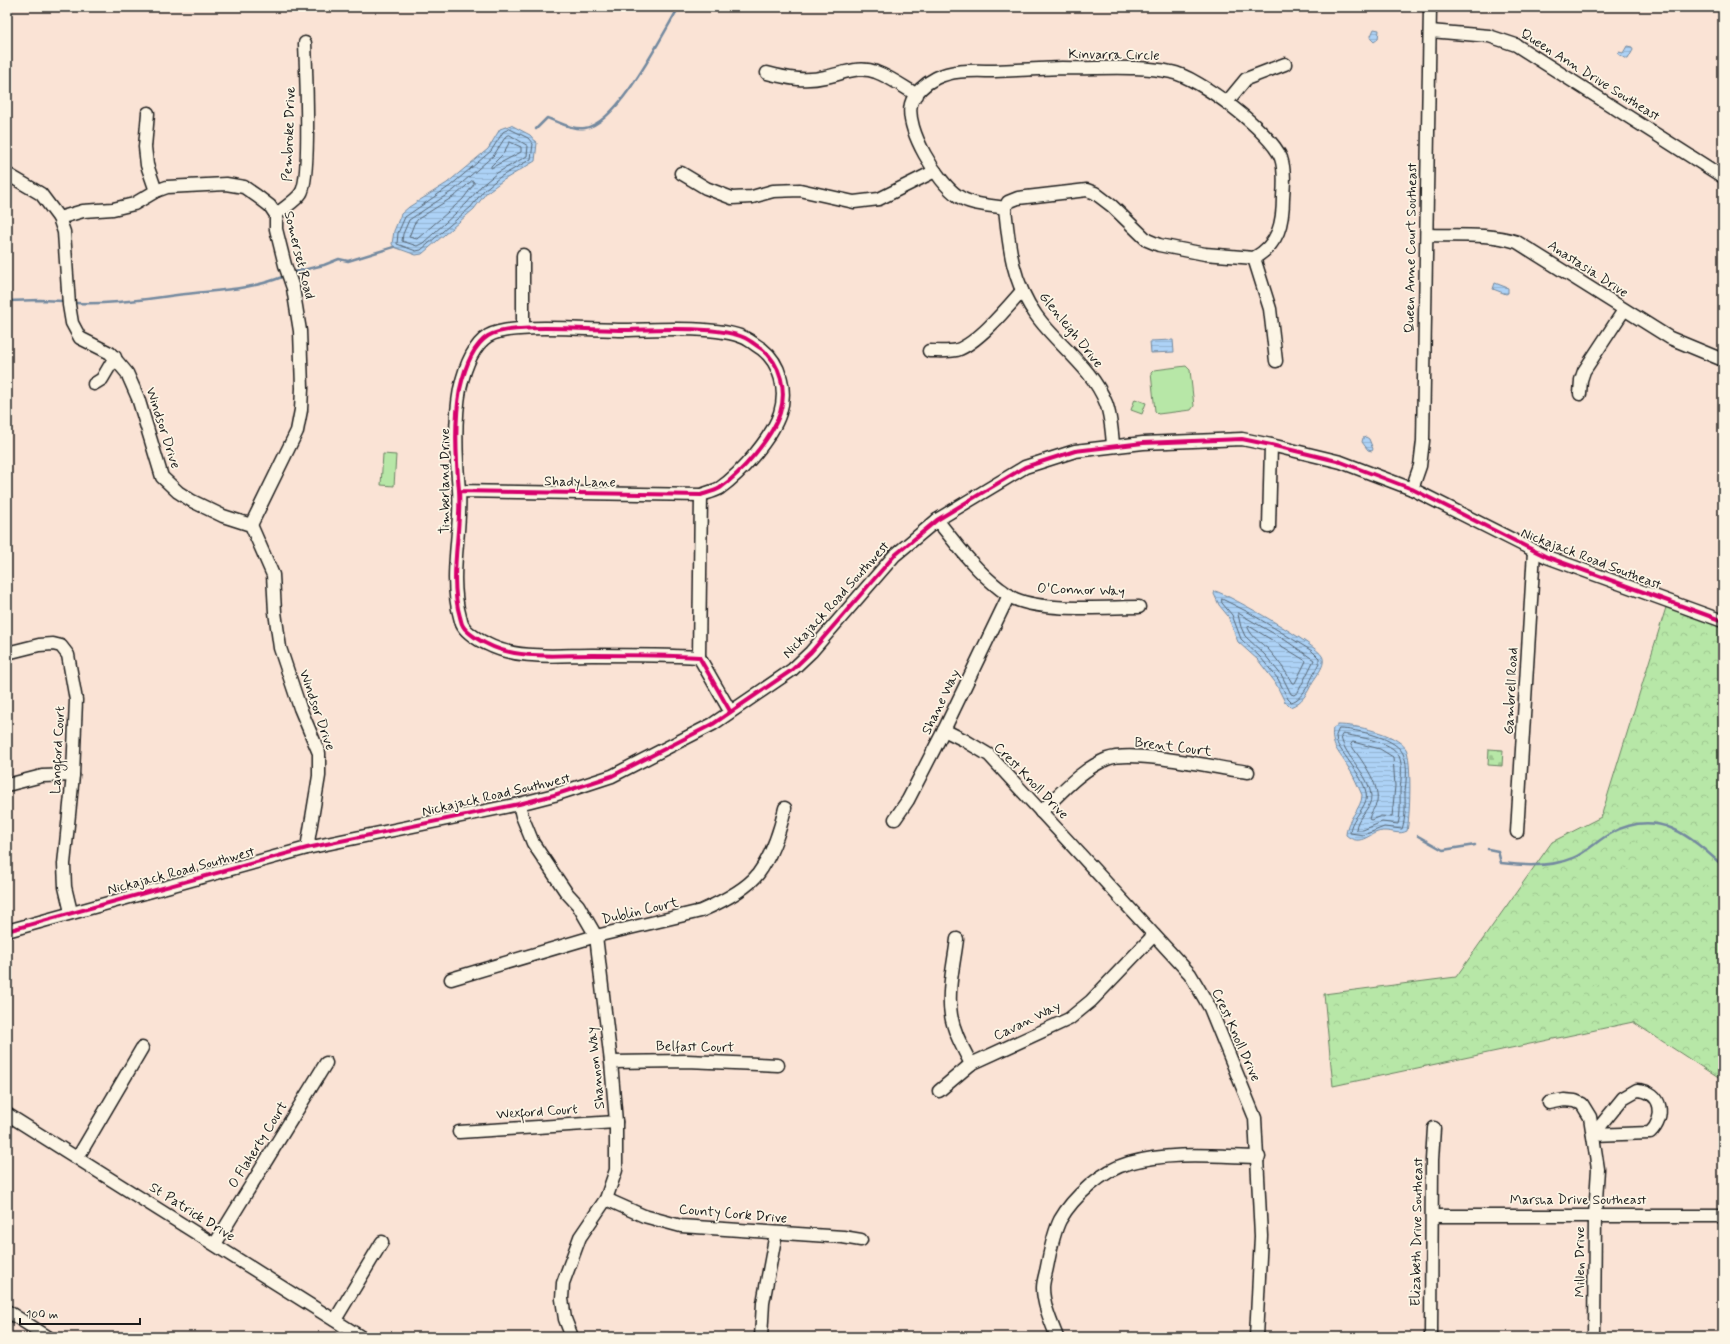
<svg xmlns="http://www.w3.org/2000/svg" width="1730" height="1344" font-family="Mynerve,sans-serif">
<style>
.forest{fill:url(#forest-crowns);stroke:#6a8262}
.cemetery{fill:url(#cemetery-stones);stroke:#6a8262}
.park{fill:#b7e7a7;stroke:#6a8262}
.water{fill:url(#water-rules);stroke:#73899f}
.lines{fill:none;stroke-linecap:round;stroke-linejoin:round}
.shore{stroke:#566573;stroke-width:1}
.stream{stroke:#73899f;stroke-width:2.5}
.minor-casing{stroke:#1c1c1c;stroke-width:15}
.minor{stroke:#fcf5e5;stroke-width:12}
.cycleway-casing{stroke:#fcf5e5;stroke-width:6}
.cycleway{stroke:#d6006c;stroke-width:4}
.labels{text-anchor:middle;dominant-baseline:central;stroke-width:3.5;stroke-linejoin:round;paint-order:stroke}
.street-label{font-size:14px;fill:#1c1c1c;stroke:#fcf5e5}
</style>
<defs>
<pattern id="forest-crowns" width="20" height="18" patternUnits="userSpaceOnUse"><rect width="20" height="18" fill="#b7e7a7"/><path d="M2 6a3 3 0 1 1 6 0M12 15a3 3 0 1 1 6 0" fill="none" stroke="#9dc68f"/></pattern>
<pattern id="cemetery-stones" width="16" height="16" patternUnits="userSpaceOnUse"><rect width="16" height="16" fill="#b7e7a7"/><path d="M2 7V4a2 2 0 0 1 4 0v3zM10 15v-3a2 2 0 0 1 4 0v3z" fill="#9dc68f"/></pattern>
<pattern id="water-rules" width="6" height="5" patternUnits="userSpaceOnUse"><rect width="6" height="5" fill="#add2f6"/><path d="M0 2.5h6" fill="none" stroke="#94b4d2"/></pattern>
</defs>
<rect width="100%" height="100%" fill="#fae3d5"/>
<filter id="ink" filterUnits="userSpaceOnUse"><feTurbulence type="fractalNoise" baseFrequency=".025" numOctaves="2"/><feDisplacementMap in="SourceGraphic" scale="8" xChannelSelector="R" yChannelSelector="G"/><feConvolveMatrix kernelMatrix="1 2 1 2 8 2 1 2 1" color-interpolation-filters="sRGB"/></filter>
<g filter="url(#ink)">
<path class="forest" d="M1668 601 1723 620V1081L1633 1022 1333 1086 1324 994 1456 977 1552 842 1601 817Z"/>
<path class="cemetery" d="M1489 749 1503 750 1502 766 1488 765Z"/>
<g class="park">
<path d="M1186 366 1190 370 1194 406 1191 410 1158 414 1155 411 1151 373 1154 370Z"/>
<path d="M1135 399 1146 403 1142 414 1131 410Z"/>
<path d="M383 454 396 455 394 486 381 485Z"/>
</g>
<g class="water">
<path d="M1374 29 1379 30 1378 39 1374 42 1370 38Z"/>
<path d="M1627 46 1632 47 1633 50 1628 59H1626L1618 54 1619 52 1623 53Z"/>
<path d="M511 125 530 135 537 143 535 161 502 181 486 193 474 209 422 254 416 255 394 247 392 244 394 231 401 214 409 207 447 183 488 149 500 129Z"/>
<path d="M1495 283 1508 288V293L1506 294 1493 289Z"/>
<path d="M1173 340 1174 352 1151 353 1150 341Z"/>
<path d="M1366 437 1369 439 1373 449 1372 451 1368 450 1362 442 1363 438Z"/>
<path d="M1215 591C1230 595 1317 645 1322 656 1327 664 1316 676 1312 683 1307 694 1302 703 1290 707L1285 702 1275 682 1258 660 1238 642 1228 616 1219 605 1214 594Z"/>
<path d="M1338 725C1355 725 1396 733 1406 749 1412 760 1410 817 1407 831 1399 835 1393 831 1385 831 1370 830 1362 849 1346 835 1346 819 1362 809 1362 795 1358 786 1354 776 1348 767 1340 753 1330 746 1333 728Z"/>
</g>
<g class="lines">
<g class="shore">
<path d="M510 129 528 138 533 144 531 159 500 177 484 190 471 207 421 250 416 251 397 244 398 233 405 217 450 186 491 151 503 132Z"/>
<path d="M510 135 528 146 527 156 497 173 481 186 467 203 423 243 417 246 402 241 403 234 409 220 454 190 494 155 506 136Z"/>
<path d="M510 142 521 147V152L491 168V166L503 154Z"/>
<path d="M472 181 474 182V184L463 199 417 239 409 237 414 224 418 219 456 195Z"/>
<path d="M1222 599 1248 612 1312 651 1319 658V663C1313 674 1305 699 1291 702L1288 699 1278 679 1261 658 1241 639 1232 615 1222 603Z"/>
<path d="M1238 613 1285 640 1314 660 1298 692 1294 695 1291 694 1282 676 1265 655 1245 636 1241 627Z"/>
<path d="M1249 626 1306 661 1295 683H1292C1286 671 1277 659 1268 649 1261 643 1252 637 1248 628Z"/>
<path d="M1339 729C1356 729 1399 738 1404 756 1408 766 1406 782 1405 792 1405 804 1406 818 1402 829L1384 827 1364 835 1350 833C1350 820 1362 813 1366 800 1370 784 1344 757 1337 743L1336 736Z"/>
<path d="M1343 734C1357 737 1393 741 1399 756 1403 765 1401 780 1400 790 1400 800 1401 814 1398 824L1382 822 1363 830H1356C1356 817 1372 809 1371 796 1369 773 1345 758 1341 737Z"/>
<path d="M1353 742 1380 749 1393 757 1395 786 1392 817 1381 816 1371 820 1369 819C1370 813 1375 808 1377 802 1380 783 1361 760 1351 745Z"/>
</g>
<g class="stream">
<path d="M536 129 547 118C559 122 572 130 585 128 619 123 662 35 679 7"/>
<path d="M294 272 324 265 339 259 348 261 394 247"/>
<path d="M7 301 40 300 63 301"/>
<path d="M76 303C116 305 155 297 195 293 224 290 255 288 282 277"/>
<path d="M1418 836 1443 850 1475 845"/>
<path d="M1488 849 1498 851 1501 863C1524 866 1552 867 1573 858 1587 852 1598 840 1611 833 1658 808 1689 835 1723 866"/>
</g>
<defs>
<g id="minor">
<path d="M1430 31 1489 36 1516 45 1723 177"/>
<path d="M1062 68C1097 69 1138 65 1171 72 1199 77 1271 132 1281 158 1285 170 1284 184 1283 197 1283 223 1279 244 1254 258L1205 254 1159 245 1147 240 1112 206 1095 193 1087 190 1018 198 1008 202 1005 208C989 205 971 205 958 196 938 183 905 129 911 104 914 93 926 83 936 78 954 69 975 71 995 71 1018 70 1040 69 1062 68Z"/>
<path d="M767 73C786 78 805 82 825 77 842 74 859 65 876 72 890 77 904 87 917 95"/>
<path d="M1227 102 1246 79 1285 64"/>
<path d="M148 113 145 147 147 165 156 191"/>
<path d="M681 173 706 188 732 198 752 197 773 191 800 190 854 202 879 199 935 171"/>
<path d="M7 174 41 194 59 218 64 232 69 305 72 323 80 338 110 353 127 373 138 398 162 477 178 492 192 501 223 516 251 525 273 575 275 612 280 648 300 708 319 753V776L307 848"/>
<path d="M1005 208C1009 247 1012 281 1036 315 1057 345 1092 367 1106 403 1111 416 1112 432 1113 445"/>
<path d="M276 215C283 208 296 201 301 193 311 178 306 67 305 43"/>
<path d="M59 218 83 211 113 209 134 204 156 191 167 187 226 184 244 187 257 196 270 206 276 215V229L285 265 293 288 300 331 302 388 301 410 297 431 251 525"/>
<path d="M1427 235C1457 236 1488 233 1517 242L1670 338 1723 360"/>
<path d="M523 255V328"/>
<path d="M1254 258 1270 309 1276 361"/>
<path d="M929 351C938 351 948 352 957 350 978 343 1007 308 1022 291"/>
<path d="M94 384 102 379 115 357"/>
<path d="M1580 394 1581 380 1584 371 1624 310"/>
<path d="M1412 489 1420 466 1423 441 1430 7"/>
<path d="M459 491 701 495C707 493 715 491 720 488 741 473 772 438 780 413 787 391 781 364 762 349 757 346 751 341 745 338 720 326 659 329 629 330 598 331 511 322 488 336 471 347 464 371 460 389 454 422 456 457 459 490 462 532 448 575 460 617 461 620 461 623 463 626 467 633 480 641 487 644 517 660 558 655 592 655 627 655 663 655 699 657L730 711"/>
<path d="M937 520C957 545 975 570 1000 589 1005 592 1010 597 1015 599 1046 612 1105 607 1139 607"/>
<path d="M1269 527 1271 445"/>
<path d="M7 653 39 645 53 644 61 646 68 655 76 700 73 775 64 864 65 887 71 912"/>
<path d="M699 657 701 495"/>
<path d="M944 730 964 740 989 755 1190 974 1210 1008 1255 1118 1261 1236 1256 1337"/>
<path d="M7 785 42 776 73 775"/>
<path d="M519 804 522 816 533 843 566 892 578 905 596 936 611 1062 616 1122V1170L606 1199 580 1237 563 1283 562 1299 565 1319 572 1337"/>
<path d="M1041 812C1061 793 1080 770 1107 759 1133 749 1217 768 1248 772"/>
<path d="M895 819 908 800 944 730 1009 595"/>
<path d="M1517 832 1534 551"/>
<path d="M7 931 307 848 519 804 554 795 612 776 713 724 792 670 811 652 894 556 937 520 1025 467 1075 451 1143 443 1242 439 1271 445 1341 462 1412 489 1547 557 1723 621"/>
<path d="M957 939C954 964 947 990 951 1015 954 1033 963 1048 971 1064"/>
<path d="M451 979 596 936 701 911C719 903 746 890 758 874 772 855 780 831 785 808"/>
<path d="M611 1062 687 1061 778 1065"/>
<path d="M1637 1090C1663 1091 1666 1118 1650 1133L1593 1135 1623 1098Z"/>
<path d="M939 1091 971 1064 1069 1019 1091 1001 1154 935"/>
<path d="M1549 1103 1564 1100 1575 1101 1582 1104 1590 1117 1598 1169 1595 1215 1594 1337"/>
<path d="M7 1114 361 1337"/>
<path d="M459 1132 616 1122"/>
<path d="M78 1157 142 1048"/>
<path d="M606 1199 644 1216 681 1226 843 1237 861 1240"/>
<path d="M1432 1216H1723"/>
<path d="M215 1244 326 1063"/>
<path d="M7 1311 48 1337"/>
<path d="M335 1320 382 1242"/>
<path d="M761 1337 763 1303 776 1233"/>
<path d="M1057 1337C1051 1322 1043 1304 1043 1288 1043 1281 1046 1273 1047 1267 1050 1252 1053 1234 1060 1220 1073 1197 1103 1170 1129 1163 1171 1151 1215 1156 1259 1157"/>
<path d="M1431 1337 1432 1160 1434 1128"/>
</g>
</defs>
<use href="#minor" class="minor-casing"/>
<use href="#minor" class="minor"/>
<defs>
<g id="cycleway">
<path d="M459 491 701 495C707 493 715 491 720 488 741 473 772 438 780 413 787 391 781 364 762 349 757 346 751 341 745 338 720 326 659 329 629 330 598 331 511 322 488 336 471 347 464 371 460 389 454 422 456 457 459 490 462 532 448 575 460 617 461 620 461 623 463 626 467 633 480 641 487 644 517 660 558 655 592 655 627 655 663 655 699 657L730 711"/>
<path d="M7 931 307 848 519 804 554 795 612 776 713 724 792 670 811 652 894 556 937 520 1025 467 1075 451 1143 443 1242 439 1271 445 1341 462 1412 489 1547 557 1723 621"/>
</g>
</defs>
<use href="#cycleway" class="cycleway-casing"/>
<use href="#cycleway" class="cycleway"/>
</g>
</g>
<g class="labels">
<g class="street-label">
<text transform="translate(1114 55) rotate(1)">Kinvarra Circle</text>
<text transform="translate(1590 75) rotate(32)">Queen Ann Drive Southeast</text>
<text transform="translate(289 134) rotate(-88)">Pembroke Drive</text>
<text transform="translate(1411 248) rotate(-89)">Queen Anne Court Southeast</text>
<text transform="translate(299 255) rotate(76)">Somerset Road</text>
<text transform="translate(1588 269) rotate(33)">Anastasia Drive</text>
<text transform="translate(1071 330) rotate(51)">Glenleigh Drive</text>
<text transform="translate(163 428) rotate(72)">Windsor Drive</text>
<text transform="translate(445 481) rotate(-90)">Timberland Drive</text>
<text transform="translate(580 482) rotate(1)">Shady Lane</text>
<text transform="translate(1591 559) rotate(21)">Nickajack Road Southeast</text>
<text transform="translate(1081 590) rotate(2)">O'Connor Way</text>
<text transform="translate(836 600) rotate(-48)">Nickajack Road Southwest</text>
<text transform="translate(1511 691) rotate(-87)">Gambrell Road</text>
<text transform="translate(941 702) rotate(-64)">Shane Way</text>
<text transform="translate(317 710) rotate(71)">Windsor Drive</text>
<text transform="translate(1173 747) rotate(7)">Brent Court</text>
<text transform="translate(58 750) rotate(-87)">Langford Court</text>
<text transform="translate(1031 781) rotate(46)">Crest Knoll Drive</text>
<text transform="translate(496 795) rotate(-13)">Nickajack Road Southwest</text>
<text transform="translate(181 871) rotate(-15)">Nickajack Road Southwest</text>
<text transform="translate(640 911) rotate(-13)">Dublin Court</text>
<text transform="translate(1027 1021) rotate(-26)">Cavan Way</text>
<text transform="translate(1236 1035) rotate(66)">Crest Knoll Drive</text>
<text transform="translate(695 1047) rotate(1)">Belfast Court</text>
<text transform="translate(596 1068) rotate(-96)">Shannon Way</text>
<text transform="translate(537 1112) rotate(-4)">Wexford Court</text>
<text transform="translate(258 1145) rotate(-58)">O Flaherty Court</text>
<text x="1578" y="1200">Marsha Drive Southeast</text>
<text transform="translate(192 1212) rotate(32)">St Patrick Drive</text>
<text transform="translate(733 1214) rotate(5)">County Cork Drive</text>
<text transform="translate(1417 1232) rotate(-89)">Elizabeth Drive Southeast</text>
<text transform="translate(1580 1262) rotate(-90)">Millen Drive</text>
</g>
</g>
<rect width="1730" height="1344" fill="none" stroke="#fcf5e5" stroke-width="24"/>
<rect x="12" y="12" width="1706" height="1320" fill="none" stroke="#1c1c1c" stroke-width="1.5" filter="url(#ink)"/>
<path d="M20 1318v6h120v-6" fill="none" stroke="#1c1c1c" stroke-width="2"/>
<text x="26" y="1318" font-size="12" fill="#1c1c1c" stroke="#fcf5e5" stroke-width="3" paint-order="stroke">100 m</text>
</svg>
